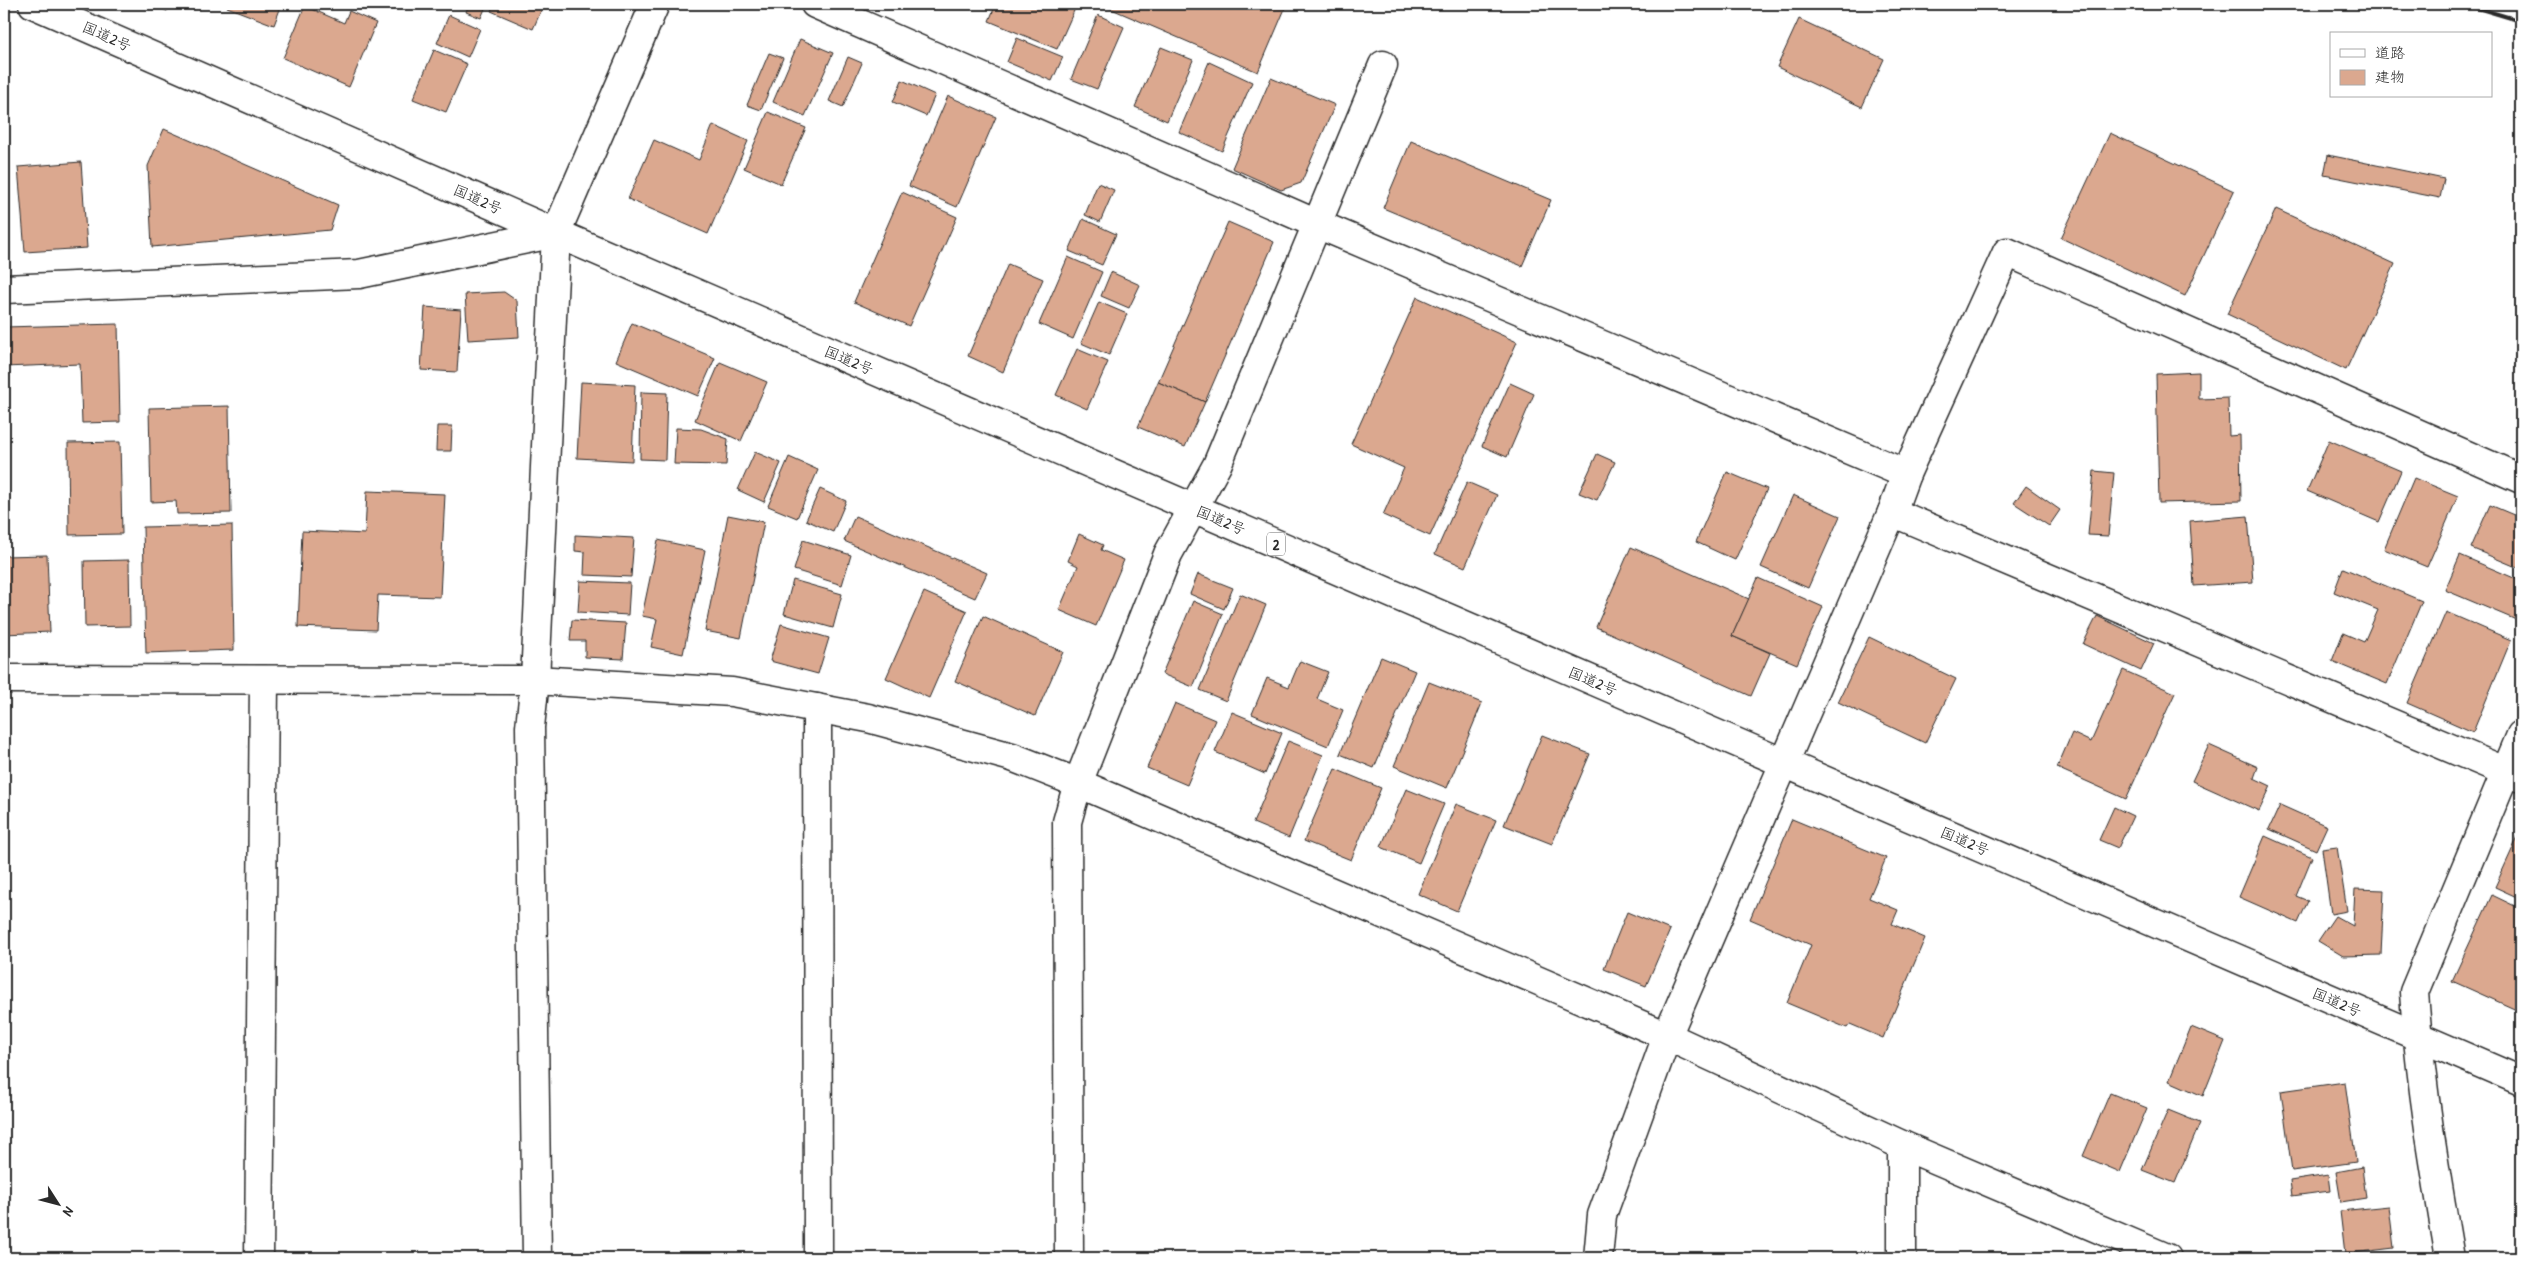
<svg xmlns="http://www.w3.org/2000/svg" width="2525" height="1262" font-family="'Patrick Hand','Klee One',sans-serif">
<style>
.building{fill:#dba88f;stroke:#2b2b2b}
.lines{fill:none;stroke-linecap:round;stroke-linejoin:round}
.minor-casing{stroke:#2b2b2b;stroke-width:31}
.tertiary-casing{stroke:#2b2b2b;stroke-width:31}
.trunk-casing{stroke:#2b2b2b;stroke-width:31}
.minor{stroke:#fff;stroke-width:28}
.tertiary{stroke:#fff;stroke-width:28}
.trunk{stroke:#fff;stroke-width:28}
.rail{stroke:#2b2b2b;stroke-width:4}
.labels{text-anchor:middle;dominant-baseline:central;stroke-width:5;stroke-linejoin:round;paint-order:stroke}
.shield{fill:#fff;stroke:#6b6b6b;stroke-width:1}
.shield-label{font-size:14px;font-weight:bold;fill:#2b2b2b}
.street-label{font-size:15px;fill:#2b2b2b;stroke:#fff}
</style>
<rect width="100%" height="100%" fill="#fff"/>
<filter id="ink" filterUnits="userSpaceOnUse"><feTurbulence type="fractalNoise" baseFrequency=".02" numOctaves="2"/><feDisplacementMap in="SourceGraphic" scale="10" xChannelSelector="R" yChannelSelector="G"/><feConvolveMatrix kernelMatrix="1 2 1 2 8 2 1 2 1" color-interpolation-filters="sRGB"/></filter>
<g filter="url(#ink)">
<g class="building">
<path d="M150 4H170L167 11Z"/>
<path d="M229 4H282L274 25 227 7Z"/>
<path d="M469 4H487L481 18 466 12Z"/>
<path d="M494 4H544L533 29 491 11Z"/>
<path d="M996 4H1077L1057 49 989 21Z"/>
<path d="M1100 4H1287L1258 72Z"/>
<path d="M305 6 344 23 349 11 376 23 349 87 283 58Z"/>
<path d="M449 15 480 29 468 57 437 43Z"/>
<path d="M1098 15 1124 27 1097 89 1071 79Z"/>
<path d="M1799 19 1884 59 1862 107 1777 67Z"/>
<path d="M1017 38 1063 57 1052 81 1007 62Z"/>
<path d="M800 39 833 53 805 116 773 102Z"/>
<path d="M1161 47 1193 60 1167 121 1135 107Z"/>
<path d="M434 50 467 64 446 112 413 99Z"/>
<path d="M769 53 783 58 761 110 747 105Z"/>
<path d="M848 57 862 63 843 107 829 101Z"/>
<path d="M1209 62 1252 82 1222 151 1179 132Z"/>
<path d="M1271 78 1335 105 1301 183 1281 190 1232 168Z"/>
<path d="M902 80 935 95 926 116 893 102Z"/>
<path d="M948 96 996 117 957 207 909 186Z"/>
<path d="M768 112 806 128 781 184 744 168Z"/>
<path d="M713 125 748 141 708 234 628 199 654 140 699 160Z"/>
<path d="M164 129 338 205 330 230 152 247 148 166Z"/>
<path d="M2110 133 2234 191 2185 296 2061 238Z"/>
<path d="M1411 141 1551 200 1522 266 1383 208Z"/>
<path d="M2328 155 2444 179 2440 198 2324 175Z"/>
<path d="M81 162 87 248 25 252 18 167Z"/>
<path d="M1098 183 1114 190 1100 222 1085 215Z"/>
<path d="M902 192 957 217 909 326 854 302Z"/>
<path d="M2276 209 2395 264 2346 370 2227 314Z"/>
<path d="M1083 219 1116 234 1102 265 1069 251Z"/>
<path d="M1228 222 1274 242 1205 402 1158 382Z"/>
<path d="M1068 257 1102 272 1073 339 1039 324Z"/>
<path d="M1008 264 1043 279 1003 372 968 356Z"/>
<path d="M1111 272 1140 285 1129 308 1101 296Z"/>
<path d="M504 292 517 301 519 337 468 340 465 294Z"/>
<path d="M1417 297 1517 342 1430 536 1383 515 1404 468 1351 444Z"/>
<path d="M1099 302 1127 314 1109 355 1081 343Z"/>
<path d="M425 307 461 310 457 372 421 370Z"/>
<path d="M632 323 715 358 698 396 616 361Z"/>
<path d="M118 324 120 422 82 423 80 364 4 367V327Z"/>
<path d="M1077 349 1108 362 1087 409 1056 395Z"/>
<path d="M720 362 767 382 741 441 695 420Z"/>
<path d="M2199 372V399L2228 398 2229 436 2240 435 2241 501 2159 503 2156 374Z"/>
<path d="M581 382 635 385 632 461 577 458Z"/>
<path d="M1158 382 1205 402 1185 447 1138 427Z"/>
<path d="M1510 383 1534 394 1507 457 1482 446Z"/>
<path d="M641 392 667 393 665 460 640 459Z"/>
<path d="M229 406 231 513 177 514 176 501 151 502 149 408Z"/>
<path d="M437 426H452L451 451H436Z"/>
<path d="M676 428 701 429 728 439 726 465 674 464Z"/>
<path d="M2329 440 2401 471 2379 522 2307 491Z"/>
<path d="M120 442 122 534 69 535 68 443Z"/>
<path d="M755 452 781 463 764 502 738 490Z"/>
<path d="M1597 454 1615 462 1597 500 1579 493Z"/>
<path d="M789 457 818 470 797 518 768 506Z"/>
<path d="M2094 471 2114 473 2108 536 2088 535Z"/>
<path d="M1727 472 1767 489 1735 560 1696 542Z"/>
<path d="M2414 478 2458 496 2427 567 2384 549Z"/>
<path d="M1467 482 1497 495 1465 567 1435 554Z"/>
<path d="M2026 486 2060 510 2049 526 2014 503Z"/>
<path d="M820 489 846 501 833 532 806 520Z"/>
<path d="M367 491 445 494 440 597 378 595 376 630 298 627 302 531 365 534Z"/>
<path d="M1793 495 1840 516 1808 588 1761 567Z"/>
<path d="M2490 505 2521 518V569L2471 548Z"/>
<path d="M728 515 764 522 741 638 705 631Z"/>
<path d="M855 516 987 573 975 598 844 541Z"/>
<path d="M2248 516 2253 582 2194 586 2190 521Z"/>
<path d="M232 525 234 650 146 653 143 527Z"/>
<path d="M1079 534 1103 545 1101 550 1124 560 1096 626 1059 610 1078 566 1068 561Z"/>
<path d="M575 535 634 538 631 577 584 575 585 552 575 551Z"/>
<path d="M658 540 705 550 683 654 651 647 657 619 642 616Z"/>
<path d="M803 540 851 555 842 585 794 570Z"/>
<path d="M1631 547 1749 599 1732 636 1770 653 1751 696 1596 627Z"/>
<path d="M47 555 50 632 4 634V556Z"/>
<path d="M2460 555 2521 581V622L2445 590Z"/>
<path d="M129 560 130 626 85 627 84 561Z"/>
<path d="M2343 568 2422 601 2387 684 2332 661 2343 633 2364 642 2378 610 2334 592Z"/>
<path d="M1198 574 1233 588 1224 609 1190 594Z"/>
<path d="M1758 578 1823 607 1797 664 1732 636Z"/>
<path d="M793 580 842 594 833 628 784 614Z"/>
<path d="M580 581 630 583 628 615 578 612Z"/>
<path d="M924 592 967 611 929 698 886 678Z"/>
<path d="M1240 594 1266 605 1226 701 1200 690Z"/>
<path d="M1193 601 1223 614 1193 687 1162 674Z"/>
<path d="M2446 612 2511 640 2473 732 2407 703Z"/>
<path d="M983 616 1063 652 1035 716 955 681Z"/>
<path d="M2097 616 2154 643 2141 671 2083 644Z"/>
<path d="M572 620 626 623 623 659 585 657V641H570Z"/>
<path d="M781 624 829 638 818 674 770 661Z"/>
<path d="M1869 637 1956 679 1925 743 1838 702Z"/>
<path d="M1381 657 1415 671 1374 768 1340 754Z"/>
<path d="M1300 661 1328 672 1317 699 1343 710 1328 746 1252 714 1267 678 1289 687Z"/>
<path d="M2123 670 2175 693 2126 799 2057 768 2072 733 2091 742Z"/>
<path d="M1429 682 1482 703 1447 788 1394 766Z"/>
<path d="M1175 703 1215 720 1187 785 1147 768Z"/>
<path d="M1232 712 1282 733 1265 774 1215 752Z"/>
<path d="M1542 735 1590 754 1552 844 1504 825Z"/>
<path d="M1288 741 1323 755 1289 838 1253 823Z"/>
<path d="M2209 745 2258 767 2254 778 2271 786 2259 811 2192 781Z"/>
<path d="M1335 769 1381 788 1351 860 1304 841Z"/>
<path d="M1406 789 1444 804 1419 863 1381 847Z"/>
<path d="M1456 804 1496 820 1457 911 1418 894Z"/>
<path d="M2280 805 2327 826 2316 850 2269 829Z"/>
<path d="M2114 807 2133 816 2118 848 2099 840Z"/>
<path d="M1792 819 1886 858 1869 898 1898 910 1892 924 1925 938 1883 1038 1850 1024 1847 1028 1787 1003 1811 945 1750 919Z"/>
<path d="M2521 830V899L2495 887Z"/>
<path d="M2265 836 2312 857 2296 896 2308 901 2298 923 2239 897Z"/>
<path d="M2337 847 2347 911 2331 914 2322 849Z"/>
<path d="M2355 889 2384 890 2381 955 2343 956 2318 941 2335 916 2353 926Z"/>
<path d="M2492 895 2521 909V1012L2452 981Z"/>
<path d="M1627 912 1670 930 1646 986 1604 969Z"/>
<path d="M2191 1027 2225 1041 2203 1096 2169 1081Z"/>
<path d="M2345 1082 2356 1162 2292 1171 2281 1091Z"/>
<path d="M2110 1093 2147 1108 2120 1172 2083 1156Z"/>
<path d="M2168 1110 2200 1123 2175 1183 2142 1170Z"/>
<path d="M2362 1167 2366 1198 2341 1202 2336 1172Z"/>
<path d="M2328 1175 2330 1191 2292 1196 2290 1181Z"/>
<path d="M2389 1206 2394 1248 2345 1254 2340 1211Z"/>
</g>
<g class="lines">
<defs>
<g id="minor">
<path d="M815 4 1317 224 1906 474"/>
<path d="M1892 512 2521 778"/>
<path d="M4 679 535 680 732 692 868 718 1012 757 1078 783 1667 1036 1902 1145 2167 1258"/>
<path d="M817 708 818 1258"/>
<path d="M259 1258 264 681"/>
<path d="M537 1258 530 727 535 680 556 233"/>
<path d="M1069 1258 1067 822 1078 783 1168 554 1217 465 1383 65"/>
<path d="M1598 1258 1602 1215 1667 1036 1892 512 1906 474 2007 252 2521 479"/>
<path d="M1902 1258V1145"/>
</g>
<g id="tertiary">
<path d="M4 289 359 274 556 233 655 4"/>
<path d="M2450 1258C2435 1170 2420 1082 2414 992L2521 735"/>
</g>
<path id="trunk" d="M33 4 556 233 2521 1081"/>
</defs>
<use href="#minor" class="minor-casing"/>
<use href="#tertiary" class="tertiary-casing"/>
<use href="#trunk" class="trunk-casing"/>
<use href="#minor" class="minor"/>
<use href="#tertiary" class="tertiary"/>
<use href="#trunk" class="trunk"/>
<path class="rail" d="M2464 4 2521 21"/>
</g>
</g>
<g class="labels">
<rect class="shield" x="1267" y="532.5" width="18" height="23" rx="4"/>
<g class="shield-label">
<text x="1276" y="544">2</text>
</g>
<g class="street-label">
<text transform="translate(107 36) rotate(24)">国道2号</text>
<text transform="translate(478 199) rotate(24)">国道2号</text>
<text transform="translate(849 360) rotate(23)">国道2号</text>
<text transform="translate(1221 520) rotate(23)">国道2号</text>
<text transform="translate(1593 681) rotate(23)">国道2号</text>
<text transform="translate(1965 841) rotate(23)">国道2号</text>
<text transform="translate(2337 1002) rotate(23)">国道2号</text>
</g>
</g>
<rect width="2525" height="1262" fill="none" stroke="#fff" stroke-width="20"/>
<rect x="10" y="10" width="2505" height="1242" fill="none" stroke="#2b2b2b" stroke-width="2" filter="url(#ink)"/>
<rect x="2330" y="32" width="162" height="65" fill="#ffffff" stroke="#aaaaaa"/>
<rect x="2340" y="49" width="25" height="8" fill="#ffffff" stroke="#aaaaaa"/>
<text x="2375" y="58" font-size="15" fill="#2b2b2b">道路</text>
<rect x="2340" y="70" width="25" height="15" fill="#dba88f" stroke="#aaaaaa"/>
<text x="2375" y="82" font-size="15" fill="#2b2b2b">建物</text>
<g transform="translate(58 1204) rotate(126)" stroke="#ffffff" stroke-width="4" paint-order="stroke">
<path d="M0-4L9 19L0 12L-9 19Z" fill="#2b2b2b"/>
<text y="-8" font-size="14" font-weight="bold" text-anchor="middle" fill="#2b2b2b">N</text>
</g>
</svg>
